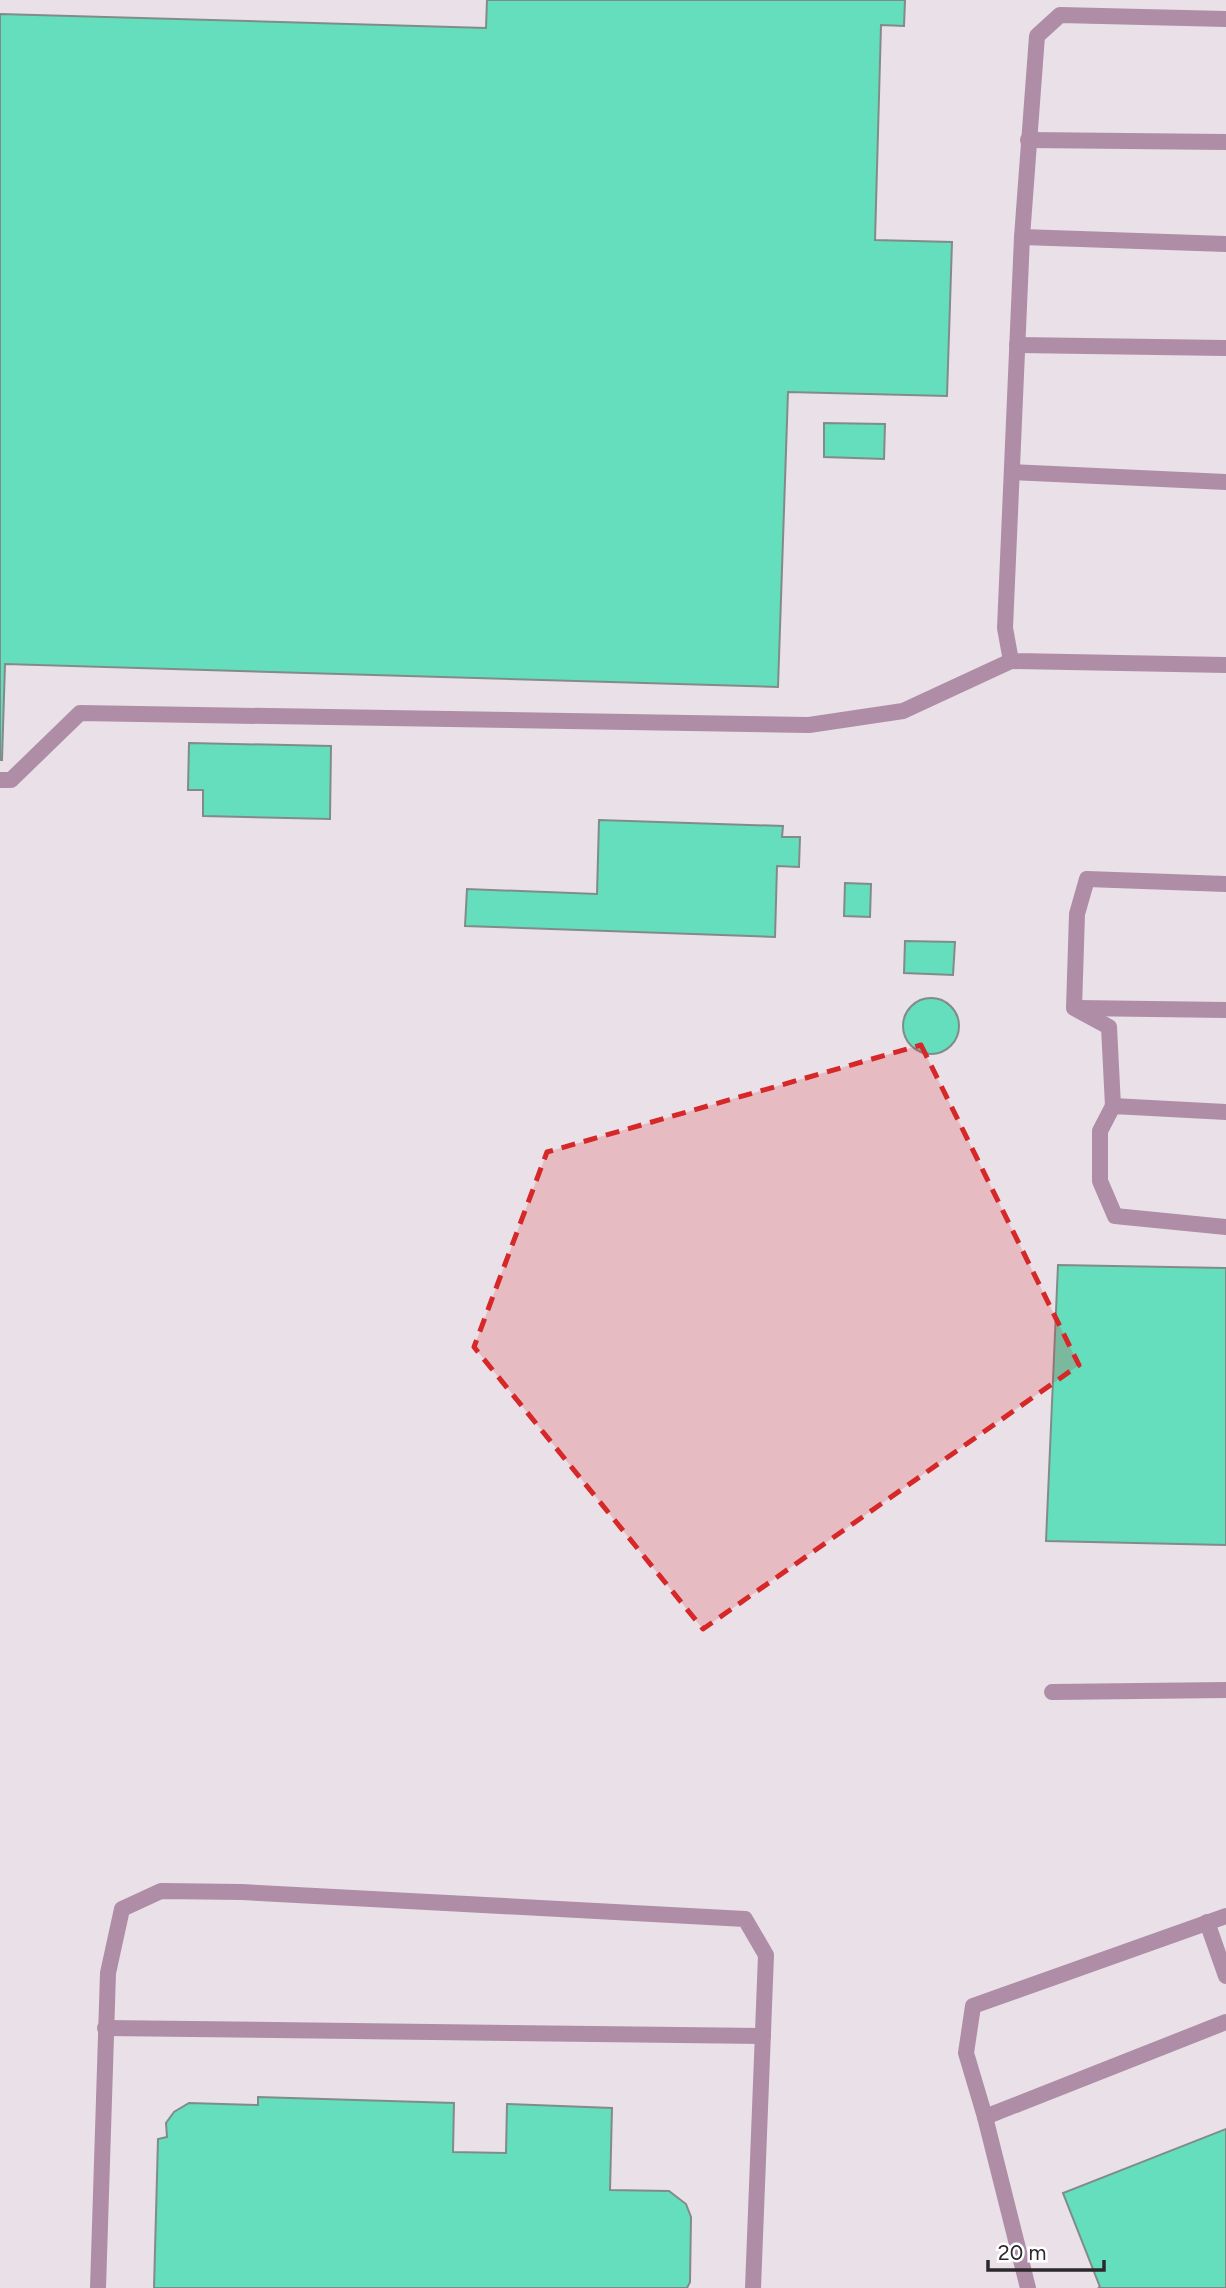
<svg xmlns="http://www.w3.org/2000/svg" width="1226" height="2288" font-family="Figtree,sans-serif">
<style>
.building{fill:#64debd;stroke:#818c88;stroke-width:2}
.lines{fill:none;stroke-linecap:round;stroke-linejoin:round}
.lane{stroke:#af8da7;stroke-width:16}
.marked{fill:#d62828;fill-opacity:0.2;stroke:#d62828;stroke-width:5;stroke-dasharray:14 9;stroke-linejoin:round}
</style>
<rect width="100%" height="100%" fill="#eae0e8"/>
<g class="building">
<path d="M487 0H905L904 26 881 25 875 240 952 242 947 396 788 392 778 687 5 664 2 760H0V14L486 28Z"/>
<path d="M824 423 885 424 884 459 824 457Z"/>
<path d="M189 743 331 746 330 819 203 816V790H188Z"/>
<path d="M599 820 783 826 782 837H800L799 867 777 866 775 937 465 926 467 889 597 894Z"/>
<path d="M845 883 871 884 870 917 844 916Z"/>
<path d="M905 941 955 942 953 975 904 973Z"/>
<circle cx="931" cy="1026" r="28"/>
<path d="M1058 1265 1226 1268V1545L1046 1541Z"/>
<path d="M258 2097 454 2103 453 2152 506 2153 507 2104 612 2108 610 2190 669 2191 686 2204 691 2217 690 2282 687 2288H154L158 2139 167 2137 166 2123 174 2112 189 2103 258 2105Z"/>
<path d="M1226 2129V2288H1098L1100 2287 1063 2193Z"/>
</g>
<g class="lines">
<g class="lane">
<path d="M1226 19 1060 15 1037 36 1022 237 1005 628 1011 661 1226 665"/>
<path d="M1028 140 1226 142"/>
<path d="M1022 237 1226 244"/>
<path d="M1017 345 1226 348"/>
<path d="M1012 472 1226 482"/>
<path d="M0 780H11L80 713 809 725 903 711 1011 661"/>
<path d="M1077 1008 1226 1010"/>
<path d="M1113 1106 1109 1027 1074 1008 1077 914 1087 879 1226 884"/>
<path d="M1226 1112 1113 1106 1100 1131V1181L1115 1216 1226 1227"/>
<path d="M1052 1692 1226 1690"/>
<path d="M1207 1922 1226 1976"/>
<path d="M105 2028 763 2036"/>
<path d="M985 2117 1226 2022"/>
<path d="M98 2288 108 1973 122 1909 161 1891 242 1892 745 1919 766 1955 753 2288"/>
<path d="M1028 2288 985 2117 966 2053 973 2006 1226 1916"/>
</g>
</g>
<path class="marked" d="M921 1045 1079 1365 703 1629 474 1347 547 1152Z"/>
<path d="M988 2260v10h116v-10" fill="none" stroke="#2c282b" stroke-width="3.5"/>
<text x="998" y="2260" font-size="21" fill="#2c282b" stroke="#ffffff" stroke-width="5" paint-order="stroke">20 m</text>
</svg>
